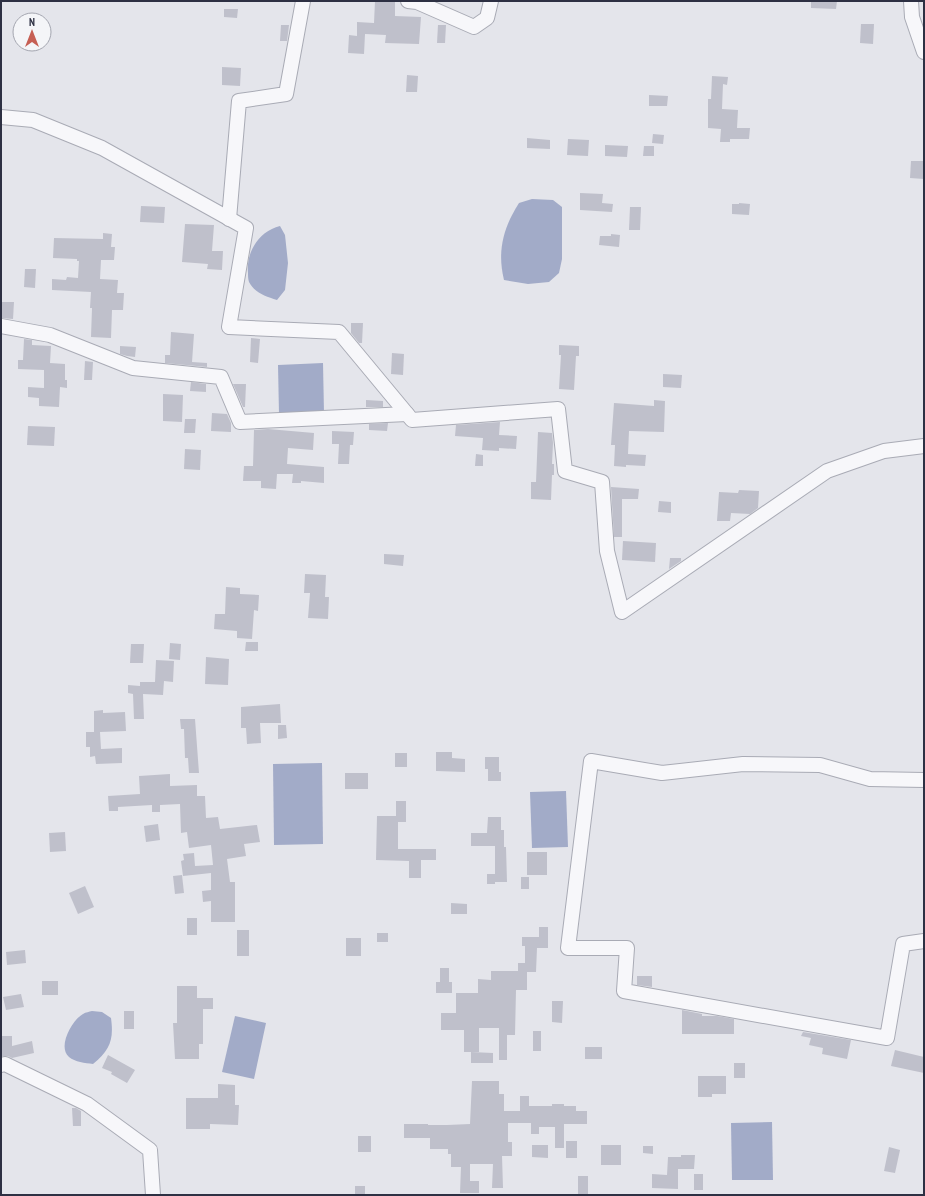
<svg xmlns="http://www.w3.org/2000/svg" width="925" height="1196" font-family="'PT Sans Narrow',sans-serif">
<style>
.water{fill:#a2abc8}
.building{fill:#bfc0cb}
.lines{fill:none;stroke-linecap:round;stroke-linejoin:round}
.minor-casing{stroke:#a9abb5;stroke-width:16}
.minor{stroke:#f7f7fa;stroke-width:14}
</style>
<rect width="100%" height="100%" fill="#e4e5eb"/>
<g class="water">
<path d="M532 199 553 200 562 207V259L559 273 549 282 528 284 504 280C497 251 503 228 519 203Z"/>
<path d="M280 226 285 235 288 263 285 290 277 300C265 296 255 293 249 282 248 279 248 276 248 273 246 252 259 231 280 226Z"/>
<path d="M323 363 324 413 279 414 278 365Z"/>
<path d="M322 763 323 844 274 845 273 764Z"/>
<path d="M566 791 568 847 532 848 530 792Z"/>
<path d="M92 1011 102 1012 111 1018C114 1040 110 1050 93 1064 85 1063 75 1062 69 1057 57 1047 72 1020 83 1014 86 1012 89 1012 92 1011Z"/>
<path d="M235 1016 266 1023 254 1079 222 1072Z"/>
<path d="M772 1122 773 1180H732L731 1123Z"/>
</g>
<g class="building">
<path d="M375 1 395 2V16L421 17 419 44 385 43 386 35 365 34 364 54 348 53 349 35 357 36V22L374 23Z"/>
<path d="M811 1H837L836 9 811 8Z"/>
<path d="M224 9H238L237 18 224 17Z"/>
<path d="M861 24H874L873 44 860 43Z"/>
<path d="M281 25H289L287 41H280Z"/>
<path d="M438 25H446L445 43H437Z"/>
<path d="M222 67 241 68 240 86 222 85Z"/>
<path d="M407 75 418 76 417 92H406Z"/>
<path d="M712 76 728 77 727 85 723 84 722 109 738 110 737 128H750L749 139H730V142H720L721 129 708 128V99H711Z"/>
<path d="M649 95 668 96 667 106H649Z"/>
<path d="M653 134 664 135 663 144 652 143Z"/>
<path d="M527 138 550 140V149L527 148Z"/>
<path d="M568 139 589 140 588 156 567 155Z"/>
<path d="M605 145 628 146 627 157 605 156Z"/>
<path d="M644 146H654V156H643Z"/>
<path d="M911 161H924V179L910 178Z"/>
<path d="M580 193 603 194 602 203 613 204 612 212 580 210Z"/>
<path d="M739 203 750 204 749 215 732 214V204H739Z"/>
<path d="M141 206 165 207 164 223 140 222Z"/>
<path d="M630 207H641L640 230H629Z"/>
<path d="M185 224 214 225 212 251H223L222 270 207 269 208 264 182 262Z"/>
<path d="M103 233 112 234 111 247H115L114 260H101L100 279 118 280 117 293H124L123 310H112L111 338 91 337 92 308H90L91 292 52 290V279L66 280 67 277 78 278 79 261H77V259L53 258 54 238 103 239Z"/>
<path d="M611 234 620 235 619 247 599 245 600 236H611Z"/>
<path d="M25 269H36L35 288 24 287Z"/>
<path d="M1 302H14L13 319 1 318Z"/>
<path d="M351 323H363L362 343H359L351 333Z"/>
<path d="M171 332 194 334 192 362 207 363V367L165 363V355H170Z"/>
<path d="M251 338 260 339 258 363 250 362Z"/>
<path d="M24 339 32 340V345L51 346 50 363 65 364V380H67V388L60 387 59 407 39 406V398L28 397V387L44 388V370L18 369V360H23Z"/>
<path d="M559 345 579 346V356H576L574 390 559 389 561 355H559Z"/>
<path d="M120 346 136 347 135 357 127 356 120 354Z"/>
<path d="M392 353 404 354 403 375 391 374Z"/>
<path d="M85 361 93 362 92 380H84Z"/>
<path d="M663 374 682 375 681 388 663 387Z"/>
<path d="M191 382 206 384V392L190 391Z"/>
<path d="M233 384H246L245 407H243Z"/>
<path d="M163 394 183 395 182 422 163 421Z"/>
<path d="M366 400 383 401V407H366Z"/>
<path d="M654 400 665 401 664 432 629 431 628 454 646 455 645 466 626 465V467L614 466 615 445H611L614 403 654 406Z"/>
<path d="M212 413 227 414 231 423V432L211 431Z"/>
<path d="M185 419H196L195 433H184Z"/>
<path d="M500 422 499 435 517 436 516 449 499 448V451L482 450 483 438 455 436 456 425Z"/>
<path d="M388 423 387 431 369 430V424Z"/>
<path d="M28 426 55 427 54 446 27 445Z"/>
<path d="M268 429 314 433 313 450 288 448 287 464 324 467V483L301 481V483H292L293 474H277L276 489 261 488V481H243L244 466H253L254 430Z"/>
<path d="M332 431 354 432 353 445H350L349 464H338L339 444H332Z"/>
<path d="M538 432 552 433 553 443 552 464H554V475H552L551 500 531 499V482H536Z"/>
<path d="M185 449 201 450 200 470 184 469Z"/>
<path d="M476 454 483 455V466H475Z"/>
<path d="M611 487 639 489 638 499H622V537H614Z"/>
<path d="M739 490 759 491 758 508 750 514 731 513 730 521H717L719 492 738 493Z"/>
<path d="M659 501 671 502V513L658 512Z"/>
<path d="M623 541 656 543 655 562 622 560Z"/>
<path d="M384 554 404 555 403 566 384 564Z"/>
<path d="M670 558H681V561L669 569Z"/>
<path d="M305 574 326 575 325 597H329L328 619 308 618 310 593H304Z"/>
<path d="M226 587 240 588V594L259 595 258 611 254 610 252 639 237 638V631L214 629 215 614H225Z"/>
<path d="M246 642H258V651H245Z"/>
<path d="M170 643 181 644 180 660 169 659Z"/>
<path d="M131 644H144L143 663H130Z"/>
<path d="M206 657 229 659 228 685 205 684Z"/>
<path d="M156 660 174 661 173 682 164 681 163 695 143 694 144 719H134L133 694 128 693V685L140 686V682H155Z"/>
<path d="M280 704 281 723H260L261 743 247 744 246 728H241V707Z"/>
<path d="M103 710V713L125 712 126 731 100 732 101 749 122 748V763L96 764 95 756 90 757V747H86V732H94V711Z"/>
<path d="M180 719H195L199 773H189L188 758H185L184 729H181Z"/>
<path d="M278 725H286L287 738 278 739Z"/>
<path d="M436 752H452V758L465 759V772L436 771Z"/>
<rect x="395" y="753" width="12" height="14"/>
<path d="M485 757H499V772H501V781H488V769H485Z"/>
<rect x="345" y="773" width="23" height="16"/>
<path d="M170 774V786L197 785V796H205L206 818 218 817 220 829 257 825 260 842 244 844 246 856 227 859 230 882H235V922H211V901L203 902 202 891 211 890V873L183 876 181 861 184 860 183 854 194 853 195 866 213 865 211 845 189 848 187 832 181 833 180 804 160 805V812H152V805L118 807V811H109L108 796 140 794 139 776Z"/>
<path d="M396 801H406V822H398V849H436V860H421V878H409V861L376 860 377 816H396Z"/>
<path d="M488 817H501V830H504V847H506L507 882H495V884H487V874H495V846H471V833H487Z"/>
<path d="M158 824 160 840 146 842 144 826Z"/>
<path d="M65 832 66 851 50 852 49 833Z"/>
<rect x="527" y="852" width="20" height="23"/>
<path d="M182 875 184 893 175 894 173 876Z"/>
<rect x="521" y="877" width="8" height="12"/>
<path d="M85 886 94 907 78 914 69 893Z"/>
<path d="M451 903 467 904V914H451Z"/>
<rect x="187" y="918" width="10" height="17"/>
<path d="M539 927H548V948H537L536 972H527V990H516L515 1035H507V1060H499V1028H479V1052H464V1030H441V1013H456V993H478V979L491 980V971H518V963H525V946H522V937H539Z"/>
<rect x="237" y="930" width="12" height="26"/>
<rect x="377" y="933" width="11" height="9"/>
<rect x="346" y="938" width="15" height="18"/>
<path d="M25 950 26 963 7 965 6 952Z"/>
<path d="M440 968H449V982H452V993H436V982H440Z"/>
<path d="M637 976H652V987L637 985Z"/>
<rect x="42" y="981" width="16" height="14"/>
<path d="M177 986H197V998H213V1009H203V1044H199V1059H175L173 1023H177Z"/>
<path d="M21 994 24 1007 6 1010 3 997Z"/>
<path d="M552 1001H563L562 1023 552 1022Z"/>
<path d="M682 1010 702 1014V1016H717L734 1019V1034H682Z"/>
<rect x="124" y="1011" width="10" height="18"/>
<rect x="533" y="1031" width="8" height="20"/>
<path d="M803 1032 851 1040 847 1059 822 1054 823 1048 809 1045 811 1038 801 1036Z"/>
<path d="M1 1036H12V1046L32 1041 34 1053 12 1058 8 1056H1Z"/>
<rect x="585" y="1047" width="17" height="12"/>
<path d="M895 1050 924 1057V1073L891 1066Z"/>
<path d="M471 1052 493 1053V1063H471Z"/>
<path d="M108 1055 135 1070 127 1083 111 1074 112 1072 102 1068Z"/>
<rect x="734" y="1063" width="11" height="15"/>
<path d="M698 1076H726V1094H712V1097H698Z"/>
<path d="M472 1081H499V1094H504V1111H520V1096H529V1106H552V1104H564V1106H576V1111H587V1124H564V1148H555V1127H539V1134H531V1123H508V1142H512V1156H502L503 1188H492L493 1164H470V1181H479V1193H460L461 1167H451V1154H448V1149H430V1138H404V1124H428V1125H447L470 1124Z"/>
<path d="M218 1084 235 1085V1105H239L238 1125 210 1124V1129H186V1098H218Z"/>
<path d="M72 1108H76L81 1111V1126H73Z"/>
<rect x="358" y="1136" width="13" height="16"/>
<rect x="566" y="1141" width="11" height="17"/>
<path d="M532 1145H548V1158L532 1157Z"/>
<rect x="601" y="1145" width="20" height="20"/>
<path d="M643 1146H653V1154L643 1153Z"/>
<path d="M889 1147 900 1150 895 1173 884 1171Z"/>
<path d="M681 1155H695L694 1169H678V1189L652 1188V1174L667 1175 668 1157H681Z"/>
<rect x="694" y="1174" width="9" height="16"/>
<rect x="578" y="1176" width="10" height="19"/>
<rect x="355" y="1186" width="10" height="9"/>
</g>
<g class="lines">
<defs>
<g id="minor">
<path d="M408 1 417 2 474 27 487 18 491 1"/>
<path d="M911 1 912 17 924 52"/>
<path d="M1 117 33 120 102 148 246 228 229 327 339 332 412 420 558 409 565 471 602 482 607 551 622 612 827 471 884 451 924 446"/>
<path d="M229 219 239 101 286 94 303 1"/>
<path d="M1 326 50 335 133 368 221 377 240 422 407 414"/>
<path d="M924 780 870 779 820 765 743 764 662 773 591 761 568 948H627L624 991 887 1038 903 944 924 941"/>
<path d="M1 1065 5 1064 87 1104 150 1150 153 1195"/>
</g>
</defs>
<use href="#minor" class="minor-casing"/>
<use href="#minor" class="minor"/>
</g>
<rect width="925" height="1196" fill="none" stroke="#2d3043" stroke-width="4"/>
<g transform="translate(32 32)"><circle r="19" fill="#f4f5f8" stroke="#a4a6b0"/>
<path d="M0-3L7 15L0 10L-7 15Z" fill="#c65f54"/>
<text y="-6" font-size="11" font-weight="bold" text-anchor="middle" fill="#2d3043">N</text>
</g>
</svg>
